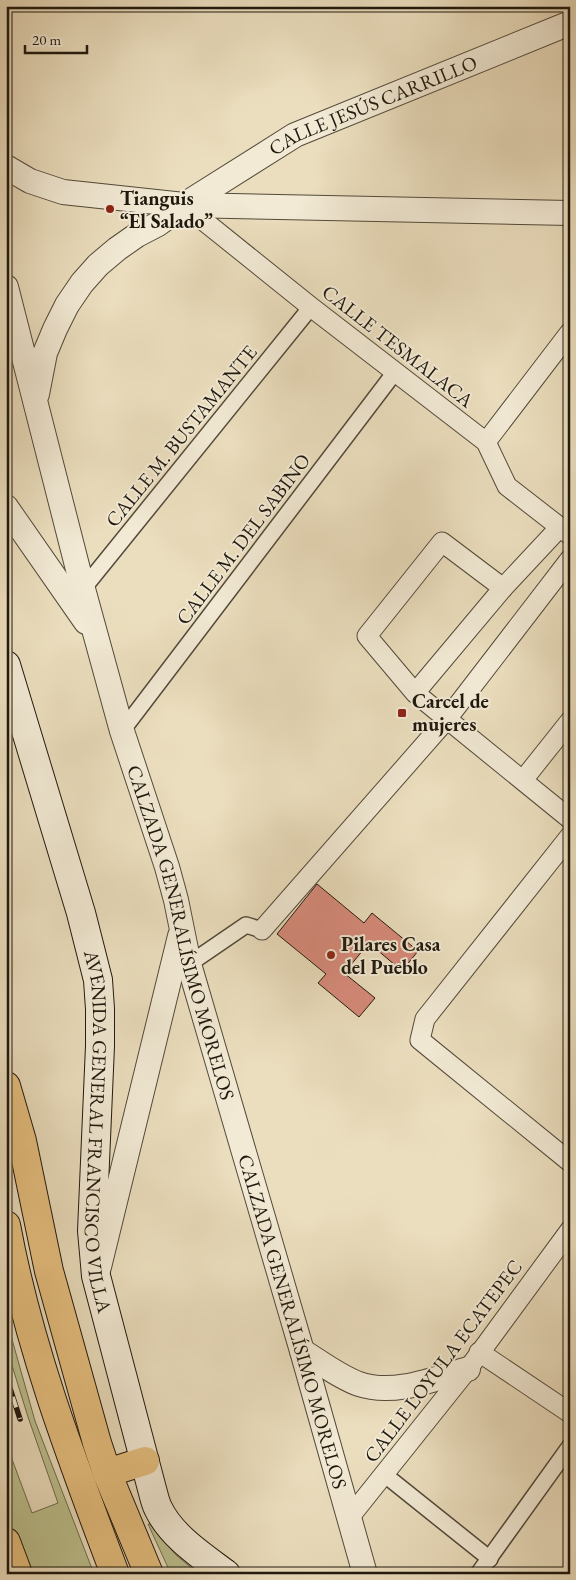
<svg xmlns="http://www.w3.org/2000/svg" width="576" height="1580" font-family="'EB Garamond',serif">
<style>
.green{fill:#bcc08e;stroke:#6e6c4e}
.building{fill:#d88b7c;stroke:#1f180e}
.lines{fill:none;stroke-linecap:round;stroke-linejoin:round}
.pedestrian-casing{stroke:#524a3a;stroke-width:18}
.minor-casing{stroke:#524a3a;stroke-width:21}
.tertiary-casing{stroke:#524a3a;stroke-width:26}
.secondary-casing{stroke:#1f180e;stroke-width:30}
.trunk-casing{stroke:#1f180e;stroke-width:30}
.motorway-casing{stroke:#1f180e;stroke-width:30}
.pedestrian{stroke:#f2ead5;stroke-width:15}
.minor{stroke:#f2ead5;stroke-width:19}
.tertiary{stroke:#f2ead5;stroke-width:24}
.secondary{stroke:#f2ead5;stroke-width:28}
.trunk{stroke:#e6bf7f;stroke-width:28}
.motorway{stroke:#e6bf7f;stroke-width:28}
.rail-casing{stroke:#1f180e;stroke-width:5.5}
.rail{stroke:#f2ead5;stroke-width:4;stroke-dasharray:11;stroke-linecap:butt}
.poi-dot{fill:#8f2418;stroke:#f2ead5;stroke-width:2}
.labels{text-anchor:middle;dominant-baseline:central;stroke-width:4;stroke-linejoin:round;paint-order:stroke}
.street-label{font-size:20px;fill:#1f180e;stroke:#f2ead5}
.poi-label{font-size:20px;font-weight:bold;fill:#1f180e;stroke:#f2ead5;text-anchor:start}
</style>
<rect width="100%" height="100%" fill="#ebdebe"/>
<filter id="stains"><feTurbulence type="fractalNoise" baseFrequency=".004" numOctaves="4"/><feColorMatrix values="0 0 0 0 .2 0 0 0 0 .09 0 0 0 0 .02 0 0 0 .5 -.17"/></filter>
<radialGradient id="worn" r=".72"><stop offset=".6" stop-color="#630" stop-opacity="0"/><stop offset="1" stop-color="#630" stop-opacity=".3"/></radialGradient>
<g class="green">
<path d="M6 1318 35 1421 94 1574H6V1443L32 1513 58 1503 28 1417 6 1346Z"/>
<path d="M148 1524H150L176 1555 199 1574H171Z"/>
</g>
<path class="building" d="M317 884 364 923 372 913 418 951 402 971 369 943 344 973 375 998 359 1017 318 983 326 974 277 934Z"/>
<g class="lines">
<defs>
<g id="pedestrian">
<path d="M83 589 311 307"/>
<path d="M122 731 395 372"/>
<path d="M189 964 246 925 262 930"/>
<path d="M385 1475 490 1559"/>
<path d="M478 1574 570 1446"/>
</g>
<g id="minor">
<path d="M184 205 311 307 486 442 507 486 570 535"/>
<path d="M486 442 570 332"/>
<path d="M503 588 560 527"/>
<path d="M415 693 503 588 442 542 367 636 415 693 570 819"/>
<path d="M523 780 570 721"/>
<path d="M570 836 425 1019 420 1040 570 1162"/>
<path d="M262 930 447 719 570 559"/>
<path d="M479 1352 570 1413"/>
<path d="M349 1518 468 1369 570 1230"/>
</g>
<g id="tertiary">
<path d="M6 167 30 181 63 192 184 205 570 213"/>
<path id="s1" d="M6 287 83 589 122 731 167 867 176 900 189 964 302 1351 365 1574"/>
<path id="s2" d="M37 394 45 353 55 329 67 305 82 283 98 265 117 249 137 235 158 224 184 205 295 135 570 23"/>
<path d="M6 507 86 622"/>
<path d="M99 1267 180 936"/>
<path d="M302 1351C320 1362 339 1377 359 1384 394 1396 434 1379 468 1369"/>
</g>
<g id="secondary">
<path id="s3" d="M6 665 81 913 98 980 100 1009V1046L92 1231 94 1253 96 1276 152 1489C154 1496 155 1502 158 1508 171 1536 202 1556 226 1574"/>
</g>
<g id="trunk">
<path d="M6 1086 22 1141 49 1271 97 1443 107 1473 149 1574"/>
<path d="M107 1473 145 1461"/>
</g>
<g id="motorway">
<path d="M6 1225C28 1345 72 1460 115 1574"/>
<path d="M6 1542 18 1574"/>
</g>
</defs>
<use href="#pedestrian" class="pedestrian-casing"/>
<use href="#minor" class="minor-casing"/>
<use href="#tertiary" class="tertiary-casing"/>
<use href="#secondary" class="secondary-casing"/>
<use href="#trunk" class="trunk-casing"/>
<use href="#motorway" class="motorway-casing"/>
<use href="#pedestrian" class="pedestrian"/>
<use href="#minor" class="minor"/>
<use href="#tertiary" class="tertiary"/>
<use href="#secondary" class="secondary"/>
<use href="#trunk" class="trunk"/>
<use href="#motorway" class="motorway"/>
<defs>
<g id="rail">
<path d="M6 1376 20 1419"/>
<path d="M6 1417 8 1424"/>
</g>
</defs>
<use href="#rail" class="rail-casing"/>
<use href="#rail" class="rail"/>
</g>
<g class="poi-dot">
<circle cx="110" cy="209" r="5"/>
<rect x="397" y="708" width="10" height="10" rx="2.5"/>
<circle cx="331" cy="955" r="5"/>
</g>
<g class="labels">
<g class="street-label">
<text stroke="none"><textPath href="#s2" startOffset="465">CALLE JESÚS CARRILLO</textPath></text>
<text transform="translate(398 346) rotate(38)">CALLE TESMALACA</text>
<text transform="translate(181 436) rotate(-51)">CALLE M. BUSTAMANTE</text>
<text transform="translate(243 539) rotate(-53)">CALLE M. DEL SABINO</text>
<text stroke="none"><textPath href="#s1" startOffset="669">CALZADA GENERALÍSIMO MORELOS</textPath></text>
<text stroke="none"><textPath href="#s3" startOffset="480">AVENIDA GENERAL FRANCISCO VILLA</textPath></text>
<text stroke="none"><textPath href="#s1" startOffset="1074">CALZADA GENERALÍSIMO MORELOS</textPath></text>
<text transform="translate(443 1361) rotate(-53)">CALLE LOYULA ECATEPEC</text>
</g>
<g class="poi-label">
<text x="120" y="198">Tianguis<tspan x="120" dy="23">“El Salado”</tspan></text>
<text x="412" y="701">Carcel de<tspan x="412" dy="23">mujeres</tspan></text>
<text x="341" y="944">Pilares Casa<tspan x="341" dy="23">del Pueblo</tspan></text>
</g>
</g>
<rect width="576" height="1580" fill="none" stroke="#ebdebe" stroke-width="25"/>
<rect x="8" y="8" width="561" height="1565" fill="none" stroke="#1f180e" stroke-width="2.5"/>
<rect x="12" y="12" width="551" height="1555" fill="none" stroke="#1f180e"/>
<path d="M25 45v8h62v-8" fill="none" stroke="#1f180e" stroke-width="2.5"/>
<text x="32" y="45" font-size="15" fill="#1f180e" stroke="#f2ead5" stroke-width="4" paint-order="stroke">20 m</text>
<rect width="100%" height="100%" filter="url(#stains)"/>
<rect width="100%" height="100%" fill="url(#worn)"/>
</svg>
